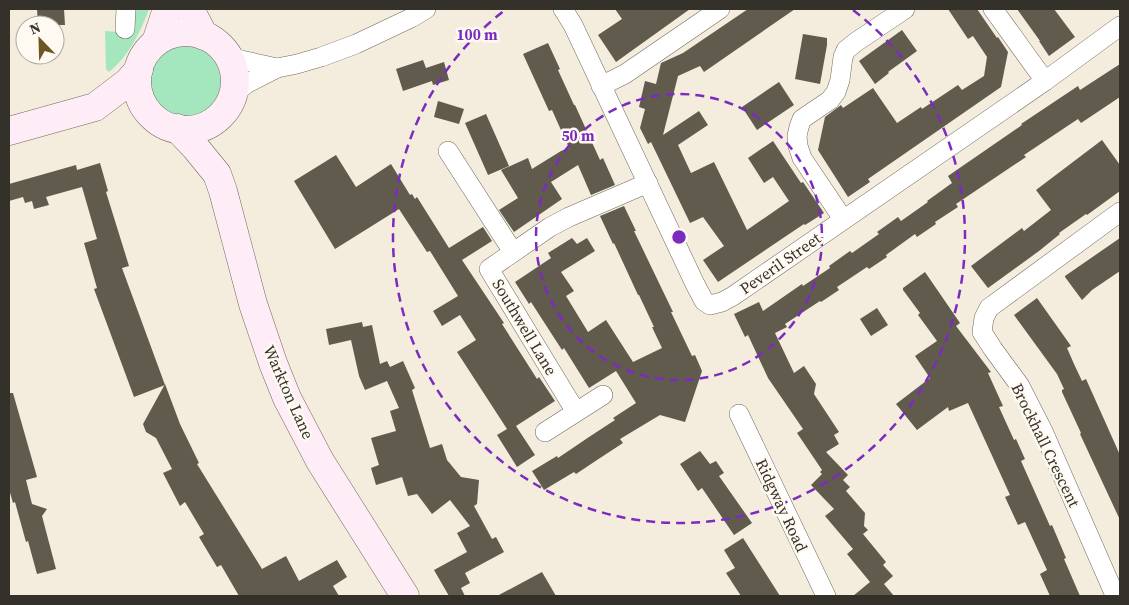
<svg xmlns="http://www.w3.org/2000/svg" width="1129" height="605" font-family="'Source Serif 4',serif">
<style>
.green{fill:#a4e6be}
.building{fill:#615b4e}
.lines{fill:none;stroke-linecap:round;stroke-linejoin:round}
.street-casing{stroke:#716a5d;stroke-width:20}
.secondary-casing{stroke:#716a5d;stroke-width:29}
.street{stroke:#fff;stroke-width:19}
.secondary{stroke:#feecf7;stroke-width:28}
.ring{fill:none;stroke:#7b2cbf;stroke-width:2.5;stroke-dasharray:9 6}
.labels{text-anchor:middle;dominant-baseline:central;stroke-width:5;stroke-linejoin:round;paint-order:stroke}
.street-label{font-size:16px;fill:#34312b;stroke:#fffaf1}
.centre{fill:#7b2cbf;stroke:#fffaf1;stroke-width:2.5}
.ring-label{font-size:15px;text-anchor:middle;font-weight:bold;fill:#7b2cbf;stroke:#fffaf1;stroke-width:5;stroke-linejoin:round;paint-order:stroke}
</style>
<rect width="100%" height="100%" fill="#f4ecdd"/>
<g class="green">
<path d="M135 9H149C140 33 129 56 109 72L106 69 105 31 134 33Z"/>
<circle cx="186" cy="81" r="38"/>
</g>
<g class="building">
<path d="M37 9H64L65 25H38Z"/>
<path d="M615 9H690L616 62 598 35 622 19Z"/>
<path d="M748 9H795L704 72 700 66 678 76 663 135 699 111 708 125 678 145 691 173 714 162 747 230 789 201 773 177 764 183 748 158 773 141 801 183 803 182 824 213 805 225 804 224 718 282 703 260 724 246 703 217 690 223 651 142 648 144 640 128 645 109 639 107 645 81 656 84 661 63 683 53Z"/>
<path d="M948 9H977L997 38 998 37 1008 52 1001 87 868 179 870 182 848 197 818 150 825 117 841 105 843 108 873 88 897 123 921 107 922 109 958 85 962 90 984 76 987 57 973 36 968 39Z"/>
<path d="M1017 9H1054L1075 37 1049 56 1039 41H1040Z"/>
<path d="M902 30 917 51 888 72 889 73 875 84 859 61Z"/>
<path d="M803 34 827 38V45L820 84 795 79Z"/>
<path d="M548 43 560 69 558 70 574 105H575L600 160 603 158 615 185 591 195 578 165 551 182 562 199 514 232 499 210 518 198 501 170 528 158 532 169 561 151 569 148 552 110 549 111 523 54Z"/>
<path d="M423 60 426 68 444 62 449 80 433 85 432 81 403 91 396 69Z"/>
<path d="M1120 64V97L1081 123 1078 119 1024 155 1026 157 956 204 958 207 935 222 936 224 917 237 915 234 886 255 887 257 869 269 867 267 837 287 839 290 821 302 820 301 785 324 787 327 775 333 794 373 804 366 816 384 814 394 839 432 834 435 839 444 826 452 848 475 843 480 850 487 846 491 865 513 864 526 868 530 863 534 886 562 883 565 893 576 884 584 894 596H853L870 582 847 554 853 549 825 516 834 509 811 485 822 474 820 472 822 470 797 433 803 429 768 378 748 335 745 337 734 314 759 302 763 311 802 284 803 286 830 268 829 266 850 251 852 253 879 234 877 232 898 217 901 221 928 202 927 201 952 183 948 176 1022 125 1021 124 1078 86 1080 90Z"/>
<path d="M779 82 794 105 757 130 742 107Z"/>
<path d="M438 101 464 109 459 124 434 117Z"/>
<path d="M486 114 509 166 488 175 465 123Z"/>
<path d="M1102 140 1120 165V191L1087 215 1086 214 1059 233 1060 234 1039 251 988 288 971 266 1022 228 1024 231 1051 210 1036 190Z"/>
<path d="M336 155 356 187 391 164 410 195 412 194 415 199 417 197 449 248 483 227 492 241 462 260 504 323 502 324 537 379 539 377 555 401 516 426 535 455 517 467 497 435 507 429 457 352 476 340 460 315 442 326 433 311 458 296 430 251 427 252 399 209 335 249 294 181Z"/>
<path d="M100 163 108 191 106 192 129 266 122 268 165 385 134 397 94 289 97 288 84 243 97 239 82 187 46 197 49 205 34 209 32 201 25 203 23 197 9 201V184L76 165 77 170Z"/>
<path d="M624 206 636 231H634L673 312H671L692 356 695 355 702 371 685 422 660 415 620 439 623 443 597 460 576 474 574 472 544 490 532 471 557 456 558 458 589 437 615 420 613 418 636 403 616 371 589 388 564 348 562 350 531 302 529 304 515 282 551 258 548 253 572 238 577 244 587 238 595 251 561 272 574 291 566 296 588 332 606 320 633 362 662 348 652 327H654L639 295H638L614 243 613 244 600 216Z"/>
<path d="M1120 238V271L1092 290 1082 300 1065 277V276Z"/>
<path d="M925 272 960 323 956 326 991 372 988 373 1003 406 999 407 1014 440 1016 439 1025 459 1021 461 1050 526 1052 525 1066 558 1064 559 1080 596H1050L1040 574 1047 570 1025 522 1018 525 1005 497 1010 495 968 403 949 411 948 407 917 430 896 404 930 378 915 356 937 341 918 315 920 313 903 290V288Z"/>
<path d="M1037 298 1071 346 1067 348 1074 364 1082 381 1086 379 1120 455V520L1080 434 1081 433 1062 392V390L1064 389 1057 374 1014 315Z"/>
<path d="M877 308 888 325 871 336 860 319Z"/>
<path d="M362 322 363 327 372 325 380 364 387 361 390 367 403 361 415 388 412 390 430 448 442 444 447 460 461 477 479 480 477 504 474 506 492 539 496 537 504 552 465 573 470 583 461 588 465 596H449L434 570 467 552 457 533 470 526 450 500 432 514 417 494 408 496 402 477 376 485 371 468 379 465 371 438 396 431 390 411 399 408 387 381 365 390 359 376 351 340 329 345 326 329Z"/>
<path d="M165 384 180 424 199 463 197 464 262 569 286 556 299 581 337 560 347 577 333 586 339 596H239L221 565 217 567 199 537 204 534 185 502 180 506 163 473 172 469 156 438 146 432 143 424Z"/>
<path d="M9 393H13L37 477 26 480 32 504 47 509 42 516 56 569 37 574 28 541 26 542 15 502 13 503 9 489Z"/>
<path d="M700 451 710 464 716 461 724 473 719 476 752 523 734 535 702 488 698 491 680 464Z"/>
<path d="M743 538 780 596H741L726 573 735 568 724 550Z"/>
<path d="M542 572 556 596H497Z"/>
</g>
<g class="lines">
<defs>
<g id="street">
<path d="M563 9 573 25 695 284 704 301 710 305 722 302 733 296 1045 81 1120 26"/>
<path d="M993 9 1045 81"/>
<path d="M125 29 126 9"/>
<path d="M227 56 241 60 277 68"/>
<path d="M601 86 625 74 720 9"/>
<path d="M232 96 246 84 277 68 297 64 321 57 356 44 411 18 426 9"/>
<path d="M448 151 513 252"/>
<path d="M843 219 802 158 798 146 797 136 799 127 802 119 830 100 836 92 840 80 843 57 846 50 856 42 905 9"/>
<path d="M576 412 489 269 550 227 569 217 648 183"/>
<path d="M739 414 826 596"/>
<path d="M545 432 603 395"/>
<path d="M1118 596 1114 593 1043 431 1020 386 993 349 982 332 984 318 989 308 1120 212"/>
</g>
<g id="secondary">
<path d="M190 9 204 36"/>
<circle cx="186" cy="81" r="49"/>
<path d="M156 42 167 9"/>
<path d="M177 128 195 147 217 174 223 191 253 304 273 363 287 398 320 461 405 596"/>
<path d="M9 131 95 107 128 82 139 69"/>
</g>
</defs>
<use href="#street" class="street-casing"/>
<use href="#secondary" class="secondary-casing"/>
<use href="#street" class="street"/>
<use href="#secondary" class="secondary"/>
</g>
<g class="ring">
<circle cx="679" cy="237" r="143"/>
<path d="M853 10A286 286 0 1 1 505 10"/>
</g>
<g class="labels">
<g class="street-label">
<text transform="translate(780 263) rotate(-35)">Peveril Street</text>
<text transform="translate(525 327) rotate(59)">Southwell Lane</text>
<text transform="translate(289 392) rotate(66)">Warkton Lane</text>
<text transform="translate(1046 445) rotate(64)">Brockhall Crescent</text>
<text transform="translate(782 505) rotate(65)">Ridgway Road</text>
</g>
</g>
<circle cx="679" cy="237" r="8" class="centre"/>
<g class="ring-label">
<text x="477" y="40">100 m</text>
<text x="578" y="141">50 m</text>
</g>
<rect width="1129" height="605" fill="none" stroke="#34312b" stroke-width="20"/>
<g transform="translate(40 40) rotate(337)"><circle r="24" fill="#fffaf1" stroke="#aeaaa2"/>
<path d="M0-4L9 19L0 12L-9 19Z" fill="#6d5526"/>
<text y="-8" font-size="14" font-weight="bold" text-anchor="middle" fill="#34312b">N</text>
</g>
</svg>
